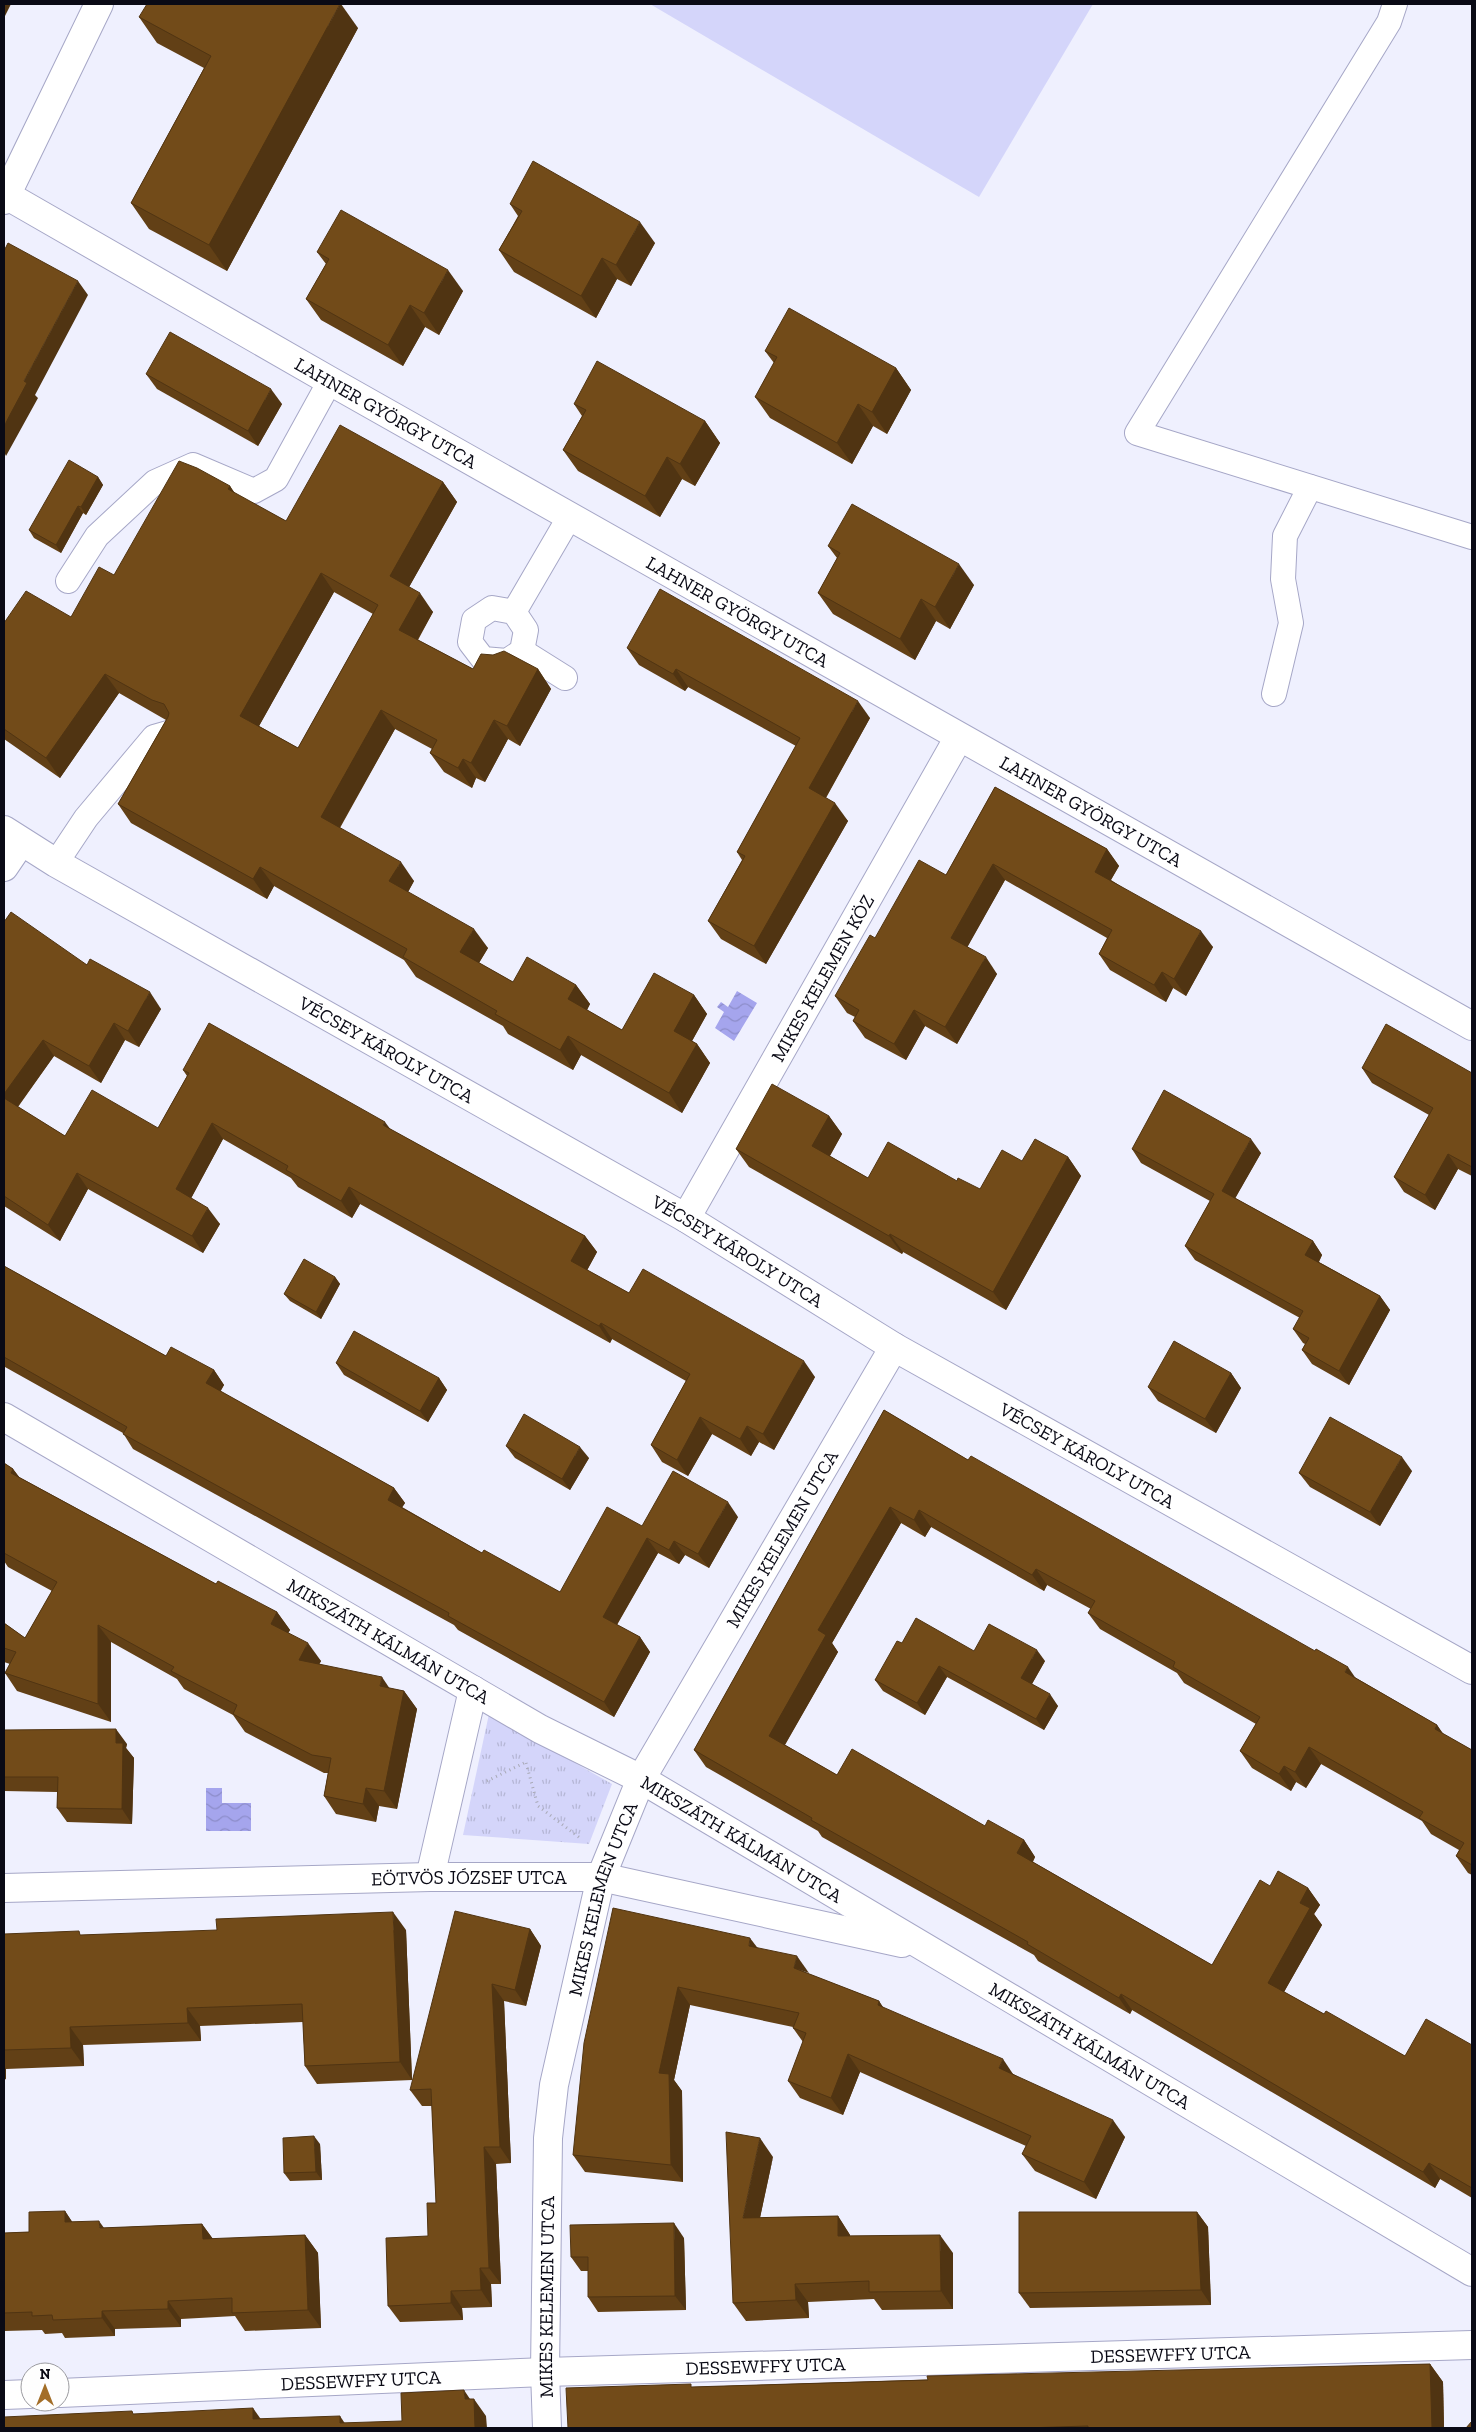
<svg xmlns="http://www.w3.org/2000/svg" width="1476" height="2432" font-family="'Zilla Slab',serif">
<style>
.grass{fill:#d4d5fa}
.park{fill:url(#park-tufts)}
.water{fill:url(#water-waves)}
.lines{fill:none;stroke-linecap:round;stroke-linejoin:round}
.lane-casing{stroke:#a6a7c7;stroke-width:26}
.street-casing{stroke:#a6a7c7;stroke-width:30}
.path{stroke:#a8a9b6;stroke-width:3;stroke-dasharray:1 4;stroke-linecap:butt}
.lane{stroke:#fff;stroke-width:24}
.street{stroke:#fff;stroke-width:28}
.wall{fill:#624016;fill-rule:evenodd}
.shaded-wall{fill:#503412}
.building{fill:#724b19;stroke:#503412;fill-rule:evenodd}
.labels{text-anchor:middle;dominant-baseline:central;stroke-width:5;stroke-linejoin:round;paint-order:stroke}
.street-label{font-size:19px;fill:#0a0a15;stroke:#fefefe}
</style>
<defs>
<pattern id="park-tufts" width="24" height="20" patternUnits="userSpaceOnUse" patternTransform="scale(1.25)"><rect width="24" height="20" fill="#d4d5fa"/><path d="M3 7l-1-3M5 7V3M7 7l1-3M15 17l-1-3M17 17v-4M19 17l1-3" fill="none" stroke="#b5b6d5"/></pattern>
<pattern id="water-waves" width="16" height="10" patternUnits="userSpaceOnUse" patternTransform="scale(1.25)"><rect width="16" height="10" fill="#a5a5ed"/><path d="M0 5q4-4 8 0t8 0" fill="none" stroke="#8d8dca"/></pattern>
</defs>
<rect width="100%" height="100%" fill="#eff0fe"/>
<path class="grass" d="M650 4H1093L979 197Z"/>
<path class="park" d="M489 1714 612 1784 589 1844 463 1835Z"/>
<g class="water">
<path d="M737 991 757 1003 734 1041 715 1028 724 1012 717 1007 721 1002 728 1007Z"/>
<path d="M206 1788H222V1803H251V1831H206Z"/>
</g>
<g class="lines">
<defs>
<g id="lane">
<path d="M1395 4 1389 22 1137 433 1472 537"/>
<path d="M68 581 97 536 155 482 193 465 254 491 276 479 330 381"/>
<path d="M492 608 514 612 526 630 522 651 507 661 483 659 470 642 474 620Z"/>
<path d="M514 612 570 516"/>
<path d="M522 651 565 678"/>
<path d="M1274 694 1291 623 1283 579 1285 536 1310 487"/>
<path d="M56 863 86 818 154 737 168 733"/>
</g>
<g id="street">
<path id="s1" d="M6 195 330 381 1472 1026"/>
<path d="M4 200 99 4"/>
<path id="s2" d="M4 830 56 863 686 1218 894 1347 1472 1670"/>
<path d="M4 867 21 842"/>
<path id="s3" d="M686 1218 959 737"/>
<path id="s4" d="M4 1417 540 1729 641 1779 1472 2272"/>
<path d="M430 1877 473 1690"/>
<path id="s5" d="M4 1888 430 1877H601L902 1943"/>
<path id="s6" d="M60 2393 545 2372 1472 2345"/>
<path d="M4 2395 30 2394"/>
<path id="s7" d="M547 2428 545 2372 548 2138 554 2085 601 1877 641 1779 894 1347"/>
</g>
</defs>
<use href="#lane" class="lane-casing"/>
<use href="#street" class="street-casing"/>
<g class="path">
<path d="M526 1763 538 1806 580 1838"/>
<path d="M487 1781 526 1762"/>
</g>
<use href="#lane" class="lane"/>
<use href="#street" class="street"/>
</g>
<g class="wall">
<path d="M139 17 358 28 227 271 149 229 131 203 204 68 157 43Z"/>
<path d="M510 204 655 243 631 286 617 279 596 318 514 272 499 250 518 216Z"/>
<path d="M317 252 463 291 439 335 425 327 403 366 321 320 306 299 326 264Z"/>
<path d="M765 351 896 368 911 390 887 434 873 426 852 464 770 418 755 397 774 363Z"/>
<path d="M146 374 282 404 258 446 157 389Z"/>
<path d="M574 404 705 421 720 443 695 486 682 479 660 517 578 471 563 450 582 416Z"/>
<path d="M98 477 103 485 86 515 83 513 61 553 34 538 29 530Z"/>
<path d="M443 482 457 502 409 587 433 612 418 640 473 669H538L551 689 520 746 508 739 485 782 476 778 472 788 444 772 430 753 432 749 395 729 340 828 414 881 408 892 488 948 479 963 513 982 576 985 590 1004 587 1010 622 1030 694 995 707 1014 692 1041 697 1044 710 1063 682 1113 581 1055 573 1070 508 1034 503 1026 416 977 404 960 274 886 267 899 131 823 118 804 166 720 119 693 60 778 4 739V623L71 617 114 575 230 486 234 493 286 521ZM334 592 373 614 298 748 259 726Z"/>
<path d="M828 546 974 585 950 629 936 621 915 660 833 614 818 593 837 558Z"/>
<path d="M627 648 870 718 826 798 848 821 766 964 721 939 708 921 742 860 737 852 796 746 688 687 685 691 639 665Z"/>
<path d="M995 787 1107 849 1119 866 1111 880 1213 947 1186 996 1173 988 1166 1002 1110 970 1099 954 1107 938 1005 880 967 947 997 974 957 1044 925 1026 906 1060 865 1038 853 1021 855 1017 847 1013 835 996 875 938 946 875Z"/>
<path d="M4 922 87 965 161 1009 139 1047 125 1040 101 1083 54 1056 18 1107 65 1136 158 1128 187 1076 183 1070 390 1129 585 1236 597 1252 587 1270 629 1293 815 1377 774 1450 759 1442 751 1456 712 1434 688 1476 662 1462 651 1445 686 1381 612 1339 610 1343 360 1204 352 1218 298 1187 291 1178 223 1139 191 1198 220 1224 203 1253 88 1189 60 1241 4 1206Z"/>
<path d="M1362 1068 1472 1073V1176L1458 1169 1435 1210 1404 1192 1394 1177 1429 1115 1372 1083Z"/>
<path d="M829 1116 842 1134 830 1156 868 1178 957 1181 980 1189 1022 1161 1068 1157 1081 1176 1006 1310 903 1252 902 1254 749 1167 736 1149Z"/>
<path d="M1132 1149 1261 1153 1235 1198 1313 1241 1322 1255 1319 1262 1380 1296 1390 1310 1349 1385 1312 1364 1302 1350 1305 1344 1303 1343 1293 1329 1300 1318 1195 1260 1185 1246 1210 1201 1141 1163Z"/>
<path d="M4 1266 166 1356 214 1370 224 1385 220 1391 394 1488 405 1503 402 1507 482 1553 560 1592 642 1526 738 1517 709 1568 685 1555 679 1564 658 1553 617 1625 640 1637 650 1652 614 1717 458 1630 454 1625 133 1449 123 1433 5 1367 4 1365Z"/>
<path d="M335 1277 340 1284 321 1319 290 1301 284 1294Z"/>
<path d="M336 1363 439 1378 447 1390 428 1422 344 1375Z"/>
<path d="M1231 1373 1241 1388 1216 1433 1158 1401 1148 1387Z"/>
<path d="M884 1410 968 1460 1356 1678 1437 1725 1443 1734 1472 1750V1875L1468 1873 1456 1856 1459 1850 1431 1834 1422 1821 1321 1764 1306 1788 1296 1782 1291 1791 1252 1768 1240 1751 1256 1724 1184 1683 1177 1673 1100 1629 1088 1613 1091 1609 1047 1585 1044 1591 931 1527 925 1537 901 1523 832 1643 838 1652 785 1745 837 1775 1024 1840 1035 1857 1033 1862 1212 1965 1270 1886 1308 1888 1320 1905 1314 1914 1322 1925 1284 1992 1324 2014 1405 2056 1472 2045V2198L1440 2179 1435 2188 1132 2010 1130 2014 1038 1961 1034 1955 822 1837 818 1831 706 1767 694 1750Z"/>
<path d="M506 1446 589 1458 570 1490 515 1458Z"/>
<path d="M4 1463 13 1469 19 1477 216 1584 277 1612 290 1630 288 1633 321 1661 319 1664 389 1688 404 1691 417 1709 397 1809 379 1806 376 1822 336 1814 324 1796 328 1773H324L245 1732 233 1715 184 1689 177 1679 111 1642V1722L17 1691 5 1673 10 1664 4 1662V1623L25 1638 52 1591 8 1567 4 1561Z"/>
<path d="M1412 1471 1380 1526 1310 1487 1299 1473Z"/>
<path d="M902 1643 974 1651 1045 1661 1032 1684 1058 1706 1044 1730 947 1677 925 1715 883 1691 875 1680Z"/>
<path d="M4 1730 127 1744 126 1748 134 1758 132 1824 67 1822 57 1808V1792L4 1791Z"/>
<path d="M613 1908 757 1948 809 1974 879 2001 883 2008 1013 2074 1125 2137 1096 2199 1035 2171 1022 2154 1026 2146 860 2072 843 2115 800 2098 788 2081 803 2042 793 2028V2027L690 2005 674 2080 682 2091 683 2182 585 2172 573 2155Z"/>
<path d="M530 1929 541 1946 526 2006 504 2001 511 2163 496 2164 501 2284H491L492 2307 462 2308 463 2320 400 2322 388 2306 428 2236 436 2203 432 2106H422L410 2090Z"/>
<path d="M406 1930 412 2080 317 2084 305 2066 303 2022 200 2026 201 2041 83 2045 84 2066 6 2069V2079L4 2080V1934L82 1935Z"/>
<path d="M320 2144 322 2180 290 2181 284 2173Z"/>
<path d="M773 2157 760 2218 838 2216 850 2235V2236L953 2253V2309L882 2310 874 2299 808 2302 809 2318 746 2321 733 2303Z"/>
<path d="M65 2211 72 2222 104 2228 202 2224 213 2239 305 2235 318 2253 321 2328 245 2331 235 2316 181 2319V2327L115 2329V2336L65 2338 62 2333 45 2334 42 2330 4 2331V2233L29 2232Z"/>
<path d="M1197 2212 1208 2227 1211 2305 1030 2308 1019 2293Z"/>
<path d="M684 2238 686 2310 598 2312 588 2297V2271H581L571 2257Z"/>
<path d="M1430 2364 1443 2382 1444 2428H568L693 2387Z"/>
</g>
<g class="shaded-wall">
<path d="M4 4H11L4 18Z"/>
<path d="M340 4H341L358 28 227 271 209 245Z"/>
<path d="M640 222 655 243 631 286 616 265Z"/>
<path d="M602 258 617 279 596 318 581 296Z"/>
<path d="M448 270 463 291 439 335 424 313Z"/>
<path d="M78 281 88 295 35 395 38 398 6 456 4 452V426L24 381Z"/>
<path d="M410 305 425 327 403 366 388 345Z"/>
<path d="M896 368 911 390 887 434 872 412Z"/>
<path d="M271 389 282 404 258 446 248 431Z"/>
<path d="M858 404 873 426 852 464 837 443Z"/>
<path d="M705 421 720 443 695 486 680 464Z"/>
<path d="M667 457 682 479 660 517 645 496Z"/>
<path d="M98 477 103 485 86 515 81 507Z"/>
<path d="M443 482 457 502 404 596 390 576Z"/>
<path d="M230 486 243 505 228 489Z"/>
<path d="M78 506 83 513 61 553 56 545Z"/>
<path d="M959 564 974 585 950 629 935 607Z"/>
<path d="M321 573 334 592 254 735 240 716Z"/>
<path d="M420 593 433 612 412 649 399 630Z"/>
<path d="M921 599 936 621 915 660 900 639Z"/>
<path d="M538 669 551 689 520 746 507 726Z"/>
<path d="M676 669 688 687 685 691 673 674Z"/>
<path d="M105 674 119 693 60 778 46 758Z"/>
<path d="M858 701 870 718 821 806 809 788Z"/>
<path d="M381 710 395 729 334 837 321 817Z"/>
<path d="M494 720 508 739 485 782 471 763Z"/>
<path d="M463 759 476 778 472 788 458 768Z"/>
<path d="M835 803 848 821 766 964 754 946Z"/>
<path d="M1107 849 1119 866 1106 888 1095 872Z"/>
<path d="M401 862 414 881 403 901 389 881Z"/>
<path d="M993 864 1005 880 963 955 951 938Z"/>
<path d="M260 867 274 886 267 899 253 879Z"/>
<path d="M474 929 488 948 474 971 460 952Z"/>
<path d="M1201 931 1213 947 1186 996 1174 979Z"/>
<path d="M986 957 997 974 957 1044 945 1027Z"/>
<path d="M1162 972 1173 988 1166 1002 1154 985Z"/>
<path d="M576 985 590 1004 582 1019 568 999Z"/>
<path d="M150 992 161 1009 139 1047 128 1031Z"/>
<path d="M694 995 707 1014 687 1050 674 1031Z"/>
<path d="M914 1010 925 1026 906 1060 894 1044Z"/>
<path d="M114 1023 125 1040 101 1083 89 1066Z"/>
<path d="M568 1036 581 1055 573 1070 560 1050Z"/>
<path d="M43 1040 54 1056 13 1113 4 1100V1094Z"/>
<path d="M697 1044 710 1063 682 1113 669 1093Z"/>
<path d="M829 1116 842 1134 825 1164 812 1146Z"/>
<path d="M385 1122 397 1138 383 1125Z"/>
<path d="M212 1123 223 1139 187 1206 176 1189Z"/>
<path d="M1251 1139 1261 1153 1232 1204 1222 1191Z"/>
<path d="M1448 1154 1458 1169 1435 1210 1425 1195Z"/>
<path d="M1068 1157 1081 1176 1006 1310 993 1292Z"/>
<path d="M77 1173 88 1189 60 1241 48 1225Z"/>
<path d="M349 1187 360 1204 352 1218 341 1201Z"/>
<path d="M208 1208 220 1224 203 1253 192 1236Z"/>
<path d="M890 1234 903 1252 902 1254 889 1236Z"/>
<path d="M585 1236 597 1252 583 1278 571 1261Z"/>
<path d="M1313 1241 1322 1255 1315 1269 1305 1255Z"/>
<path d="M335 1277 340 1284 321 1319 316 1312Z"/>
<path d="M1380 1296 1390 1310 1349 1385 1339 1371Z"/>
<path d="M601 1323 612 1339 610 1343 599 1326Z"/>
<path d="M804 1361 815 1377 774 1450 763 1434Z"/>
<path d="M214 1370 224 1385 217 1398 206 1383Z"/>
<path d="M1231 1373 1241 1388 1216 1433 1205 1419Z"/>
<path d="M439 1378 447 1390 428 1422 420 1411Z"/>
<path d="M700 1417 712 1434 688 1476 677 1460Z"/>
<path d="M747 1426 759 1442 751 1456 740 1439Z"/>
<path d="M580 1447 589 1458 570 1490 562 1479Z"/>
<path d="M1402 1457 1412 1471 1380 1526 1370 1512Z"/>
<path d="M13 1469 26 1486 11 1473Z"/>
<path d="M394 1488 405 1503 398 1514 388 1500Z"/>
<path d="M728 1502 738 1517 709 1568 698 1554Z"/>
<path d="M890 1507 901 1523 832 1643 838 1652 780 1753 769 1736 818 1630Z"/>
<path d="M919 1510 931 1527 925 1537 914 1520Z"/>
<path d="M647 1538 658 1553 613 1631 603 1617Z"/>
<path d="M674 1541 685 1555 679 1564 669 1550Z"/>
<path d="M1036 1569 1047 1585 1044 1591 1032 1575Z"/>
<path d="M277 1612 290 1630 283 1642 271 1624Z"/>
<path d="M98 1625 111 1642V1722L98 1704Z"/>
<path d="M640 1637 650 1652 614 1717 604 1702Z"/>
<path d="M308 1643 321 1661 312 1678 299 1660Z"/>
<path d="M1037 1650 1045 1661 1029 1689 1021 1678Z"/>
<path d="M939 1666 947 1677 925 1715 917 1703Z"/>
<path d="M1348 1667 1359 1683 1345 1672Z"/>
<path d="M382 1677 394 1695 380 1686Z"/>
<path d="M404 1691 417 1709 397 1809 384 1791Z"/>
<path d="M1050 1694 1058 1706 1044 1730 1036 1719Z"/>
<path d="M1437 1725 1449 1742 1435 1729Z"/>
<path d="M116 1729 127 1744 126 1748 134 1758 132 1824 122 1809 116 1743Z"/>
<path d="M1309 1747 1321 1764 1306 1788 1295 1772Z"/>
<path d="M1284 1766 1296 1782 1291 1791 1279 1774Z"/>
<path d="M366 1788 379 1806 376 1822 363 1804Z"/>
<path d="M1024 1840 1035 1857 1028 1869 1017 1853Z"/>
<path d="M1308 1888 1320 1905 1314 1914 1322 1925 1280 1999 1268 1983 1300 1903Z"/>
<path d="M393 1912 406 1930 412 2080 400 2062Z"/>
<path d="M530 1929 541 1946 526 2006 515 1990Z"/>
<path d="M750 1938 763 1955 749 1946Z"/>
<path d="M797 1956 809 1973 794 1968Z"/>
<path d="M492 1984 504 2001 511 2163 500 2147Z"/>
<path d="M678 1987 690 2005 674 2080 682 2091 683 2182 671 2165 659 2073Z"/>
<path d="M1121 1994 1132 2010 1130 2014 1119 1998Z"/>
<path d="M879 2001 891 2019 878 2005Z"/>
<path d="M187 2008 200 2026 201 2041 188 2023Z"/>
<path d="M70 2027 83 2045 84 2066 71 2048Z"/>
<path d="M848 2054 860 2072 843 2115 831 2098Z"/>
<path d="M1003 2059 1015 2077 999 2068Z"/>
<path d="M4 2066 6 2069V2079L4 2076Z"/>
<path d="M1113 2120 1125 2137 1096 2199 1084 2182Z"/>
<path d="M314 2136 320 2144 322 2180 316 2172Z"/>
<path d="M760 2138 773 2157 756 2236 743 2218Z"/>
<path d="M484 2147 496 2164 501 2284 489 2268Z"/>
<path d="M1429 2163 1440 2179 1435 2188 1423 2172Z"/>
<path d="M65 2211 77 2229 65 2222Z"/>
<path d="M1197 2212 1208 2227 1211 2305 1201 2290Z"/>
<path d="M838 2216 850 2235 851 2254 838 2236Z"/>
<path d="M99 2221 112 2239 100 2228Z"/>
<path d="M674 2223 684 2238 686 2310 675 2296Z"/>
<path d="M202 2224 215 2242 203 2239Z"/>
<path d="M305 2235 318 2253 321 2328 308 2310Z"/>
<path d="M940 2235 953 2253V2309L941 2291Z"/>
<path d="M480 2268 491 2284 492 2307 481 2290Z"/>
<path d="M795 2284 808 2302 809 2318 796 2300Z"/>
<path d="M451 2291 462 2308 463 2320 451 2303Z"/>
<path d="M168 2301 181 2319V2327L168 2309Z"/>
<path d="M102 2311 115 2329V2336L102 2318Z"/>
<path d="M1430 2364 1443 2382 1444 2428H1432Z"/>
<path d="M464 2390 474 2405V2399L486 2416 487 2428H475L465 2399Z"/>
<path d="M253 2408 265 2425 253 2419Z"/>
<path d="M340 2416 348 2428 340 2423Z"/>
</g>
<g class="building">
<path d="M147 4H340L209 245 131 203 211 56 139 17Z"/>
<path d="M533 161 640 222 616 265 602 258 581 296 499 250 522 211 510 204Z"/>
<path d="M341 210 448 270 424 313 410 305 388 345 306 299 329 259 317 252Z"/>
<path d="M8 243 78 281 24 381 27 383 4 426V251Z"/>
<path d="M789 308 896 368 872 412 858 404 837 443 755 397 777 357 765 351Z"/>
<path d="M170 332 271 389 248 431 146 374Z"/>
<path d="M597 361 705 421 680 464 667 457 645 496 563 450 586 410 574 404Z"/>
<path d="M340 425 443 482 390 576 420 593 399 630 473 669 481 654 493 655 504 651 538 669 507 726 494 720 471 763 463 759 458 768 430 753 437 740 381 710 321 817 401 862 389 881 474 929 460 952 513 982 527 957 576 985 568 999 622 1030 654 973 694 995 674 1031 697 1044 669 1093 568 1036 560 1050 495 1014 497 1011 403 957 407 949 260 867 253 879 118 804 168 717 169 713 164 704 152 700 105 674 46 758 4 729V623L26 591 71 617 99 567 114 575 179 461 197 468 230 486 228 489 286 521ZM321 573 378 605 298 748 240 716Z"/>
<path d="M69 460 98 477 81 507 78 506 56 545 29 530Z"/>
<path d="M852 504 959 564 935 607 921 599 900 639 818 593 840 553 828 546Z"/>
<path d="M660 589 858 701 809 788 835 803 754 946 708 921 745 856 737 852 800 738 676 669 673 674 627 648Z"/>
<path d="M995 787 1107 849 1095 872 1201 931 1174 979 1162 972 1154 985 1099 954 1112 930 993 864 951 938 986 957 945 1027 914 1010 894 1044 853 1021 859 1010 835 996 870 935 875 938 919 860 946 875Z"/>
<path d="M11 912 87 965 90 959 150 992 128 1031 114 1023 89 1066 43 1040 4 1094V922Z"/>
<path d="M209 1023 385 1122 383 1125 585 1236 571 1261 629 1293 643 1269 804 1361 763 1434 747 1426 740 1439 700 1417 677 1460 651 1445 690 1374 601 1323 599 1326 349 1187 341 1201 286 1170 288 1166 212 1123 176 1189 208 1208 192 1236 77 1173 48 1225 4 1196V1098L65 1136 92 1090 158 1128 189 1073 183 1070Z"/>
<path d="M1386 1024 1472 1073V1167L1448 1154 1425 1195 1394 1177 1433 1108 1362 1068Z"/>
<path d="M772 1084 829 1116 812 1146 868 1178 888 1142 957 1181 958 1178 980 1189 1002 1150 1022 1161 1035 1139 1068 1157 993 1292 890 1234 889 1236 736 1149Z"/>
<path d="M1164 1090 1251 1139 1222 1191 1313 1241 1305 1255 1380 1296 1339 1371 1302 1350 1309 1338 1293 1329 1303 1311 1185 1246 1214 1194 1132 1149Z"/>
<path d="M304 1259 335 1277 316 1312 284 1294Z"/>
<path d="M4 1266 166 1356 171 1347 214 1370 206 1383 394 1488 388 1500 482 1553 484 1550 560 1592 607 1507 642 1526 673 1471 728 1502 698 1554 674 1541 669 1550 647 1538 603 1617 640 1637 604 1702 448 1616 449 1613 123 1434 127 1427 4 1357Z"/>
<path d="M354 1331 439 1378 420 1411 336 1363Z"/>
<path d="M1174 1341 1231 1373 1205 1419 1148 1387Z"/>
<path d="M884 1410 968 1460 971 1456 1315 1651 1316 1649 1348 1667 1345 1672 1437 1725 1435 1729 1472 1750V1865L1456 1856 1464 1843 1419 1818 1423 1812 1309 1747 1295 1772 1284 1766 1279 1774 1240 1751 1260 1717 1173 1667 1175 1662 1088 1613 1095 1601 1036 1569 1032 1575 919 1510 914 1520 890 1507 818 1630 826 1635 769 1736 837 1775 852 1749 985 1826 988 1820 1024 1840 1017 1853 1212 1965 1260 1880 1270 1886 1278 1871 1308 1888 1300 1903 1310 1908 1268 1983 1324 2014 1326 2011 1405 2056 1426 2019 1472 2045V2188L1429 2163 1423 2172 1121 1994 1119 1998 1027 1944 1028 1942 811 1820 812 1818 694 1750Z"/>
<path d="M524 1414 580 1447 562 1479 506 1446Z"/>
<path d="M1330 1417 1402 1457 1370 1512 1299 1473Z"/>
<path d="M4 1463 13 1469 11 1473 216 1584 218 1581 277 1612 271 1624 308 1643 299 1660 382 1677 380 1686 404 1691 384 1791 366 1788 363 1804 324 1796 331 1758 312 1755 233 1714 237 1705 171 1671 174 1667 98 1625V1704L5 1673 16 1652 4 1648V1623L25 1638 57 1582 4 1553Z"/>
<path d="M916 1618 974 1651 989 1624 1037 1650 1021 1678 1050 1694 1036 1719 939 1666 917 1703 875 1680 897 1641 902 1643Z"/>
<path d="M116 1729V1743H123L122 1809 57 1808 58 1777H4V1730Z"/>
<path d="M613 1908 750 1938 749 1946 797 1956 794 1968 879 2001 878 2005 1003 2059 999 2068 1113 2120 1084 2182 1022 2154 1031 2136 848 2054 831 2098 788 2081 806 2033 793 2028 799 2013 678 1987 659 2073 669 2074 671 2165 573 2155 584 2043Z"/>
<path d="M455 1911 530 1929 515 1990 492 1984 500 2147H484L489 2268H480L481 2290 451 2291V2303L388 2306 386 2238 428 2236 427 2203H436L431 2089 410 2090Z"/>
<path d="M393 1912 400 2062 305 2066 302 2004 187 2008 188 2023 70 2027 71 2048 4 2050V1934L79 1931 80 1935 217 1930 216 1919Z"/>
<path d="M726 2132 760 2138 743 2218 838 2216V2236L940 2235 941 2291 869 2292V2281L795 2284 796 2300 733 2303Z"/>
<path d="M314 2136 316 2172 284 2173 283 2138Z"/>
<path d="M65 2211V2222L99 2221 100 2228 202 2224 203 2239 305 2235 308 2310 232 2313V2298L168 2301V2309L102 2311V2318L53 2320 52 2315 32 2316V2312L4 2313V2233L29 2232V2212Z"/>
<path d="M1019 2212H1197L1201 2290 1019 2293Z"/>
<path d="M674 2223 675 2296 588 2297V2257H571L570 2225Z"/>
<path d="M1430 2364 1432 2428H1088V2426L1024 2428H568L566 2388 691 2384V2387L928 2380 927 2376Z"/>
<path d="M464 2390 465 2399H474L475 2428H4V2417L132 2411 133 2414 253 2408V2419L340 2416V2423L402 2421 401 2393Z"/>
<path d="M1472 2421V2428H1466Z"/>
</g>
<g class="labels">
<g class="street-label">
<text stroke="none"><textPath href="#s1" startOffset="438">LAHNER GYÖRGY UTCA</textPath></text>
<text stroke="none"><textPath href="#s1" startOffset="842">LAHNER GYÖRGY UTCA</textPath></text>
<text stroke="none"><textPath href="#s1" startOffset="1248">LAHNER GYÖRGY UTCA</textPath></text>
<text stroke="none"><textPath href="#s3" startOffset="276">MIKES KELEMEN KÖZ</textPath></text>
<text stroke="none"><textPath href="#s2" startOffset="441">VÉCSEY KÁROLY UTCA</textPath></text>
<text stroke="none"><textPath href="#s2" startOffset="846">VÉCSEY KÁROLY UTCA</textPath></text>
<text stroke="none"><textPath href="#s2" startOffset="1251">VÉCSEY KÁROLY UTCA</textPath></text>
<text stroke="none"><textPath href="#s7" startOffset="941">MIKES KELEMEN UTCA</textPath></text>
<text stroke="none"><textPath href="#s4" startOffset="445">MIKSZÁTH KÁLMÁN UTCA</textPath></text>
<text stroke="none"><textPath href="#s4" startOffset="850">MIKSZÁTH KÁLMÁN UTCA</textPath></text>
<text stroke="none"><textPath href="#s5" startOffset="465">EÖTVÖS JÓZSEF UTCA</textPath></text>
<text stroke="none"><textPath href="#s7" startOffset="536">MIKES KELEMEN UTCA</textPath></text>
<text stroke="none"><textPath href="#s4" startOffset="1255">MIKSZÁTH KÁLMÁN UTCA</textPath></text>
<text stroke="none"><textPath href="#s7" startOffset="131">MIKES KELEMEN UTCA</textPath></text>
<text stroke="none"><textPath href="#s6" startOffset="1111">DESSEWFFY UTCA</textPath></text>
<text stroke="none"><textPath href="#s6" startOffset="706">DESSEWFFY UTCA</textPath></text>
<text stroke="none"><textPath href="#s6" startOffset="301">DESSEWFFY UTCA</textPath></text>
</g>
</g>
<rect width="1476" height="2432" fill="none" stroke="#0a0a15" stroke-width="10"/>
<g transform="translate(45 2387)"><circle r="24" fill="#fefefe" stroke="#9c9ca1"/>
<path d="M0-4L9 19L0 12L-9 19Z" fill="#a36e28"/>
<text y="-8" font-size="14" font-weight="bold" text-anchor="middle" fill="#0a0a15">N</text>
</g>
</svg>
